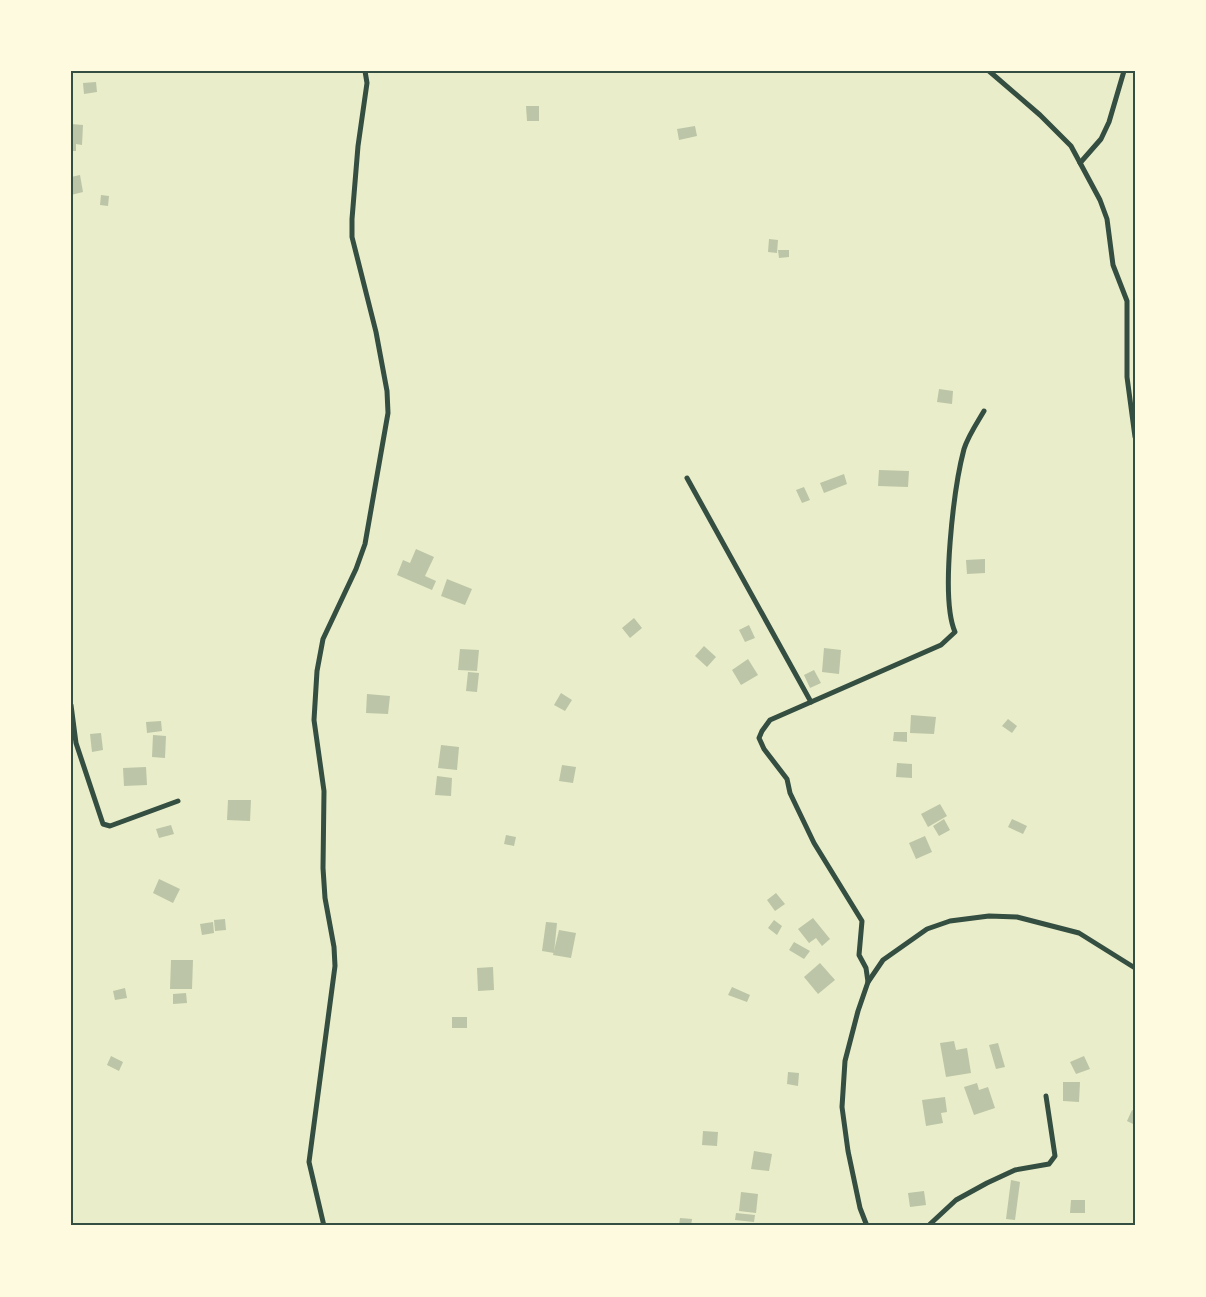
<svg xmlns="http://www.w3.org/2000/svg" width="1206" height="1297" font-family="'Roboto Condensed',sans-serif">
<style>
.building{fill:#bcc5a7}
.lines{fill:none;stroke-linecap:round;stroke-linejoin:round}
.minor{stroke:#344e41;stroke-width:5}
.neatline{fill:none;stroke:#344e41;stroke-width:2}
</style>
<rect width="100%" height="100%" fill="#e9edc9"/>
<g class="building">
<path d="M96 82 97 92 84 94 83 83Z"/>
<path d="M526 106H539V121H527Z"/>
<path d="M71 124 83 125 82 145 76 144V151H71Z"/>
<path d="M695 126 697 136 679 140 677 129Z"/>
<path d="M80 175 83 192 71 195V177Z"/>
<path d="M101 195 109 196 108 206 100 205Z"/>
<path d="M769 239 778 240 777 253 768 252Z"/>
<path d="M778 250H789V257L779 258Z"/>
<path d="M939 389 953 391 952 404 937 402Z"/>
<path d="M879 470 909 471 908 487 878 486Z"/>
<path d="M844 474 847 484 824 493 820 483Z"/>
<path d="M804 487 810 500 802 503 796 490Z"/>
<path d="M416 549 434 557 425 576 436 581 432 590 397 575 403 560 410 563Z"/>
<path d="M985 559V573L967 574 966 560Z"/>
<path d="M447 579 472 589 465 605 441 596Z"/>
<path d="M634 618 642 628 630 638 622 628Z"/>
<path d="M749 625 755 638 745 642 739 630Z"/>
<path d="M704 646 716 657 707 667 695 656Z"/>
<path d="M824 648 841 650 839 674 822 672Z"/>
<path d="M460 649 479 650 477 671 458 670Z"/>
<path d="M748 659 758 675 741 685 732 670Z"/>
<path d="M814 670 821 683 810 688 804 675Z"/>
<path d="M468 672 479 673 477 692 466 691Z"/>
<path d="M561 693 572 700 565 711 554 705Z"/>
<path d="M367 694 390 696 388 714 366 713Z"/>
<path d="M911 715 936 717 934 734 910 733Z"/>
<path d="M1008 719 1017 726 1012 733 1002 726Z"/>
<path d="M161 721 162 731 147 733 146 722Z"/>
<path d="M894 732H907V742L893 741Z"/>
<path d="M101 733 103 750 92 752 90 734Z"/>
<path d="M153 735 166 736 165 758 152 757Z"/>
<path d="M441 745 459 747 457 770 438 768Z"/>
<path d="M897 763 912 764V778L896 777Z"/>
<path d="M562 765 576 767 573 783 559 781Z"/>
<path d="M146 767 147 785 124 786 123 768Z"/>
<path d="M437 776 452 778 451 796 435 795Z"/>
<path d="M228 800H251L250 821 227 820Z"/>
<path d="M940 804 947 816 928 827 921 814Z"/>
<path d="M944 819 950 830 939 836 933 826Z"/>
<path d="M1012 819 1027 826 1023 834 1008 827Z"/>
<path d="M171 825 174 834 159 838 156 829Z"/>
<path d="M506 835 516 837 514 846 504 844Z"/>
<path d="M925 836 932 852 916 859 909 843Z"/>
<path d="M159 879 180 889 173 903 153 893Z"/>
<path d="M776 893 785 904 775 911 767 900Z"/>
<path d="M813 918 830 939 822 946 816 938 809 943 798 929Z"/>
<path d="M225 919 226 930 215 931 214 920Z"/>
<path d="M774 920 782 926 777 935 768 928Z"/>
<path d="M213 922 214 933 202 935 200 924Z"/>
<path d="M546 922 557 923 554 953 542 951Z"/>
<path d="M559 930 576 933 571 958 553 955Z"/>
<path d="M794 942 810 951 804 959 789 950Z"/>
<path d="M171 960H193L192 989H170Z"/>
<path d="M820 963 835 980 818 994 804 977Z"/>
<path d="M493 967 494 990 478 991 477 968Z"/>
<path d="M732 987 750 995 747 1002 728 995Z"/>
<path d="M125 988 127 998 115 1000 113 991Z"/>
<path d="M186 993 187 1003 173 1004V994Z"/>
<rect x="452" y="1017" width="15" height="11"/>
<path d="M954 1041 956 1050 967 1048 971 1073 946 1077 940 1043Z"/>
<path d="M998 1043 1005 1067 996 1069 989 1045Z"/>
<path d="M111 1056 123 1062 119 1071 107 1065Z"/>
<path d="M1084 1056 1090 1069 1076 1074 1070 1062Z"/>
<path d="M788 1072 799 1073 798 1086 787 1084Z"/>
<path d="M1063 1082H1080L1079 1102 1063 1101Z"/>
<path d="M977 1083 979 1090 988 1087 995 1108 974 1115 964 1087Z"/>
<path d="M945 1097 947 1112 941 1113 943 1123 926 1126 922 1100Z"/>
<path d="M1132 1110 1135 1111V1125L1127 1121Z"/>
<path d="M703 1131 718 1132 717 1146 702 1145Z"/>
<path d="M754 1151 772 1154 769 1171 751 1169Z"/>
<path d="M1011 1180 1020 1182 1015 1220 1006 1219Z"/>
<path d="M924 1191 926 1205 910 1207 908 1193Z"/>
<path d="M741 1192 758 1194 756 1213 739 1211Z"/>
<path d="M1071 1200H1085V1213H1070Z"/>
<path d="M736 1213 755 1215 754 1222 735 1220Z"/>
<path d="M680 1218 692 1219 691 1226H679Z"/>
</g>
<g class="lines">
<g class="minor">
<path d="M989 71 1040 115 1071 146 1100 200 1107 219 1113 265 1127 301V377L1135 437"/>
<path d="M1080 163 1101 139 1109 122 1124 71"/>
<path d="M687 478 811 702"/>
<path d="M71 705 76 743 103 824 110 826 178 801"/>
<path d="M868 982 883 960 927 929 950 921 989 916 1017 917 1079 933 1135 968"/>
<path d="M324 1226 309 1162 335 966 334 947 325 898 323 868 324 791 314 720 317 671 323 639 356 569 365 544 388 413 387 391 376 332 352 237V219L358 146 367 83 365 71"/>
<path d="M867 1226 860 1208 848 1151 842 1107 845 1061 858 1011 868 982 866 968 859 955 862 921 814 843 790 793 787 779 764 749 759 738 762 731 770 720 941 645 955 632C940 598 954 487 964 449 968 436 977 423 984 411"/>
<path d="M928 1226 956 1200 987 1183 1015 1170 1049 1164 1055 1156 1046 1096"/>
</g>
</g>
<rect width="1206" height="1297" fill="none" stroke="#fefae0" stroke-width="145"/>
<rect x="72" y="72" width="1062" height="1152" class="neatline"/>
</svg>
